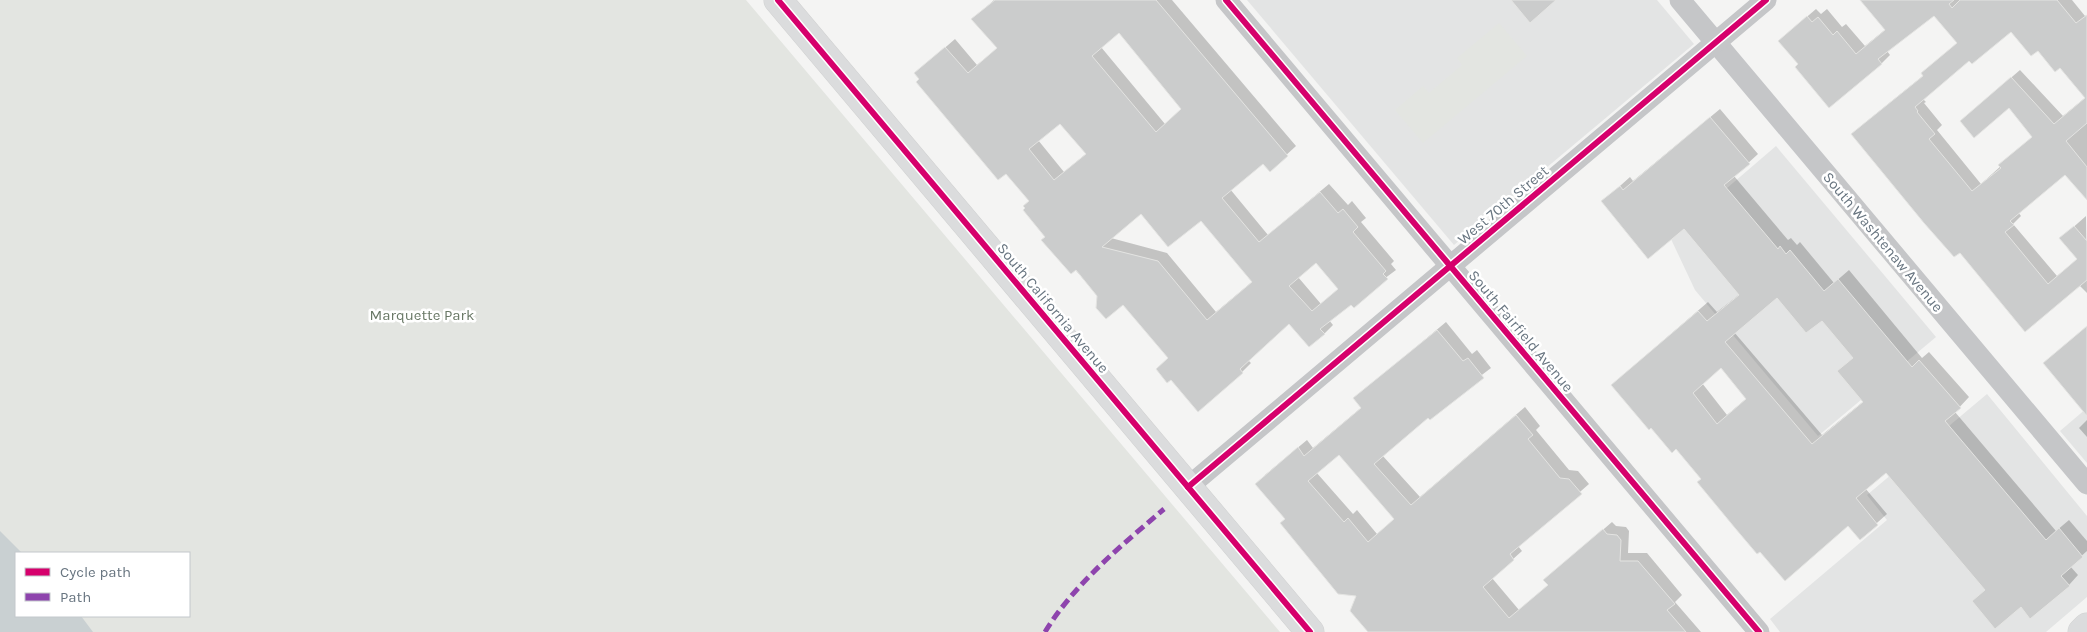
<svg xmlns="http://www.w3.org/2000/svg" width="2087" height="632" font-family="Karla,sans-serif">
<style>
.built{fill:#e3e4e4}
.green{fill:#e3e5e1;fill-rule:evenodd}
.water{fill:#c9d0d2}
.shadow{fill:#0003;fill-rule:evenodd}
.building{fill:#cbcccc;stroke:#e4e4e2;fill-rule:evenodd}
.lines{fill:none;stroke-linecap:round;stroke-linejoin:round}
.secondary-casing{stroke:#d0d1d1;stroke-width:29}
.street{stroke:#c5c6c8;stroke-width:21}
.secondary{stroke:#dbdcdd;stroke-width:28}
.quiet{stroke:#8e44ad;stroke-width:5;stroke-dasharray:10 5;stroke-linecap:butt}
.cycleway-casing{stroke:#fff;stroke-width:9}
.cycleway{stroke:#d6006c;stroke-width:6}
.labels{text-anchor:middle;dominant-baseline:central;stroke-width:5;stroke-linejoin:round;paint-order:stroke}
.street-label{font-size:15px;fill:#687580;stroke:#fff}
.park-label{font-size:15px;fill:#697866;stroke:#fff}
</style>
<rect width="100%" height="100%" fill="#f4f4f3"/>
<g class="built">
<path d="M1247 0H1657L1694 44 1454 245Z"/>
<path d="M1776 146 1936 337 1818 436 1695 290 1670 237Z"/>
<path d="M1987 394 2087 516V597L2046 632H1780L1770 619 1887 520 1867 495Z"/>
<path d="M2087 408V463L2060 431Z"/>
</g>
<g class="green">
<path d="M0 0H746L1280 632H0ZM16 553H189V616H16Z"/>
<path d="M1499 23 1527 56 1423 143 1395 110 1423 86 1429 93 1462 65 1457 58Z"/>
</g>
<path class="water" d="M0 531 22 553H16V616H81L93 632H0Z"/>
<g class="shadow">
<path d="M994 0H1172L1296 146 1270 170 1263 162 1230 189 1268 235 1329 184 1348 205 1352 201 1366 218 1361 222 1394 261 1391 264 1396 270 1329 320 1333 325 1324 334 1290 322 1248 360 1251 363 1242 372 1170 358 1123 303 1098 296 1046 236 1030 201 921 79 925 65 955 39 977 65 998 48 973 19ZM1119 31 1182 109 1165 124 1101 47ZM1060 122 1087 153 1064 172 1038 140ZM1142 213 1201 219 1253 281 1216 312 1167 253 1111 238ZM1316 261 1339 289 1321 304 1298 277Z"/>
<path d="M1869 0H2072L2085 16 2087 15V198L2065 173 2018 212 2021 216 2013 224 2057 276 2078 259 2061 238 2086 216 2087 293 2079 285 2025 330 1861 126 1924 75 1958 42 1934 14 1887 51 1890 55 1882 63 1829 106 1799 64 1788 33 1816 9 1821 14 1827 9 1842 27 1846 24 1865 46 1886 29ZM2011 30 2060 66 2086 97 2063 116 2020 70 1970 113 2009 106 2033 137 1981 184 1937 130 1942 125 1924 103 1926 102 1923 99 1969 60Z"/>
<path d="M1720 109 1758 154 1734 176 1788 240 1791 238 1797 245 1800 242 1834 283 1849 270 1922 358 1929 352 1969 397 1955 412 2056 531 2069 520 2087 541V551L2070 566 2078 575 2069 585 2021 606 1986 589 1886 471 1865 488 1887 514 1860 538 1848 524 1702 479 1676 447 1652 426 1622 376 1708 302 1717 312 1740 294 1684 228 1602 202 1630 177 1633 181ZM1777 297 1822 319 1854 357 1839 371 1864 401 1822 435 1734 332ZM1721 367 1747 398 1727 415 1702 383Z"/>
<path d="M1446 322 1472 354 1477 350 1491 368 1428 416 1382 455 1420 497 1525 407 1540 426 1536 430 1569 470 1578 471 1589 484 1518 546 1522 551 1492 578 1519 610 1549 585 1554 572 1612 522 1616 526 1626 527 1629 531 1628 553H1647L1682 595 1675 602 1701 632H1379L1358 595 1286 519 1265 475 1307 440 1313 448 1362 407 1355 398ZM1339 453 1395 519 1377 534 1357 510 1353 514 1316 472Z"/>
<path d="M2087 420V437L2079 428Z"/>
</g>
<g class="building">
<path d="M995 0H1156L1288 156 1270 172 1263 164 1222 198 1259 242 1320 192 1338 213 1343 209 1358 227 1353 232 1386 271 1383 274 1388 279 1354 308 1351 305 1320 329 1325 334 1309 347 1289 324 1240 369 1243 373 1198 412 1171 380 1167 383 1156 369 1168 358 1123 305 1106 319 1096 308 1097 296 1076 270 1071 274 1041 240 1045 237 1023 210 1025 208 1023 206 1029 201 1006 174 998 180 916 82 919 79 914 73 945 47 968 73 997 48 971 19ZM1119 33 1181 109 1156 132 1092 56ZM1060 124 1086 154 1054 180 1029 149ZM1141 214 1168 247 1201 221 1252 282 1207 320 1158 261 1102 247ZM1316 263 1338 289 1312 311 1289 286Z"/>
<path d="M1511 0H1556L1530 23Z"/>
<path d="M1860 0H1954L1949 4 1952 8 1960 0H2057L2076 23 2087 15V123L2066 141 2087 167V200L2065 175 2010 221 2014 225 2005 232 2048 284 2077 259 2059 238 2074 226 2087 241V280L2025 332 1960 253 1954 257 1924 223 1851 134 1923 76 1921 73 1957 43 1934 16 1878 59 1882 64 1829 108 1795 67 1798 64 1778 41 1807 16 1812 22 1818 17 1833 35 1837 31 1856 54 1885 30ZM2011 32 2031 56 2038 51 2055 72 2060 68 2085 98 2054 124 2011 77 1960 121 1974 138 2009 108 2032 137 1998 165 2001 168 1972 191 1929 139 1935 134 1917 112 1918 111 1915 107 1969 61 1972 64Z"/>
<path d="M1710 117 1750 164 1724 185 1778 249 1780 246 1786 254 1790 250 1824 291 1838 279 1912 367 1919 360 1961 408 1945 421 2046 540 2059 528 2083 557 2061 576 2070 586 2030 619 2021 607 1995 629 1972 601 1985 590 1886 473 1856 498 1878 525 1860 540 1848 526 1785 581 1760 552 1757 554 1735 528 1697 482 1701 479 1676 449 1672 453 1651 428 1649 430 1611 385 1698 311 1707 321 1739 295 1684 229 1648 259 1601 201 1620 186 1623 190ZM1777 298 1806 333 1822 321 1853 358 1837 371 1863 402 1812 444 1725 342ZM1721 368 1746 399 1717 424 1693 393Z"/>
<path d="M2087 326V416L2043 363Z"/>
<path d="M1437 330 1463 361 1468 358 1484 378 1430 420 1428 418 1374 464 1411 505 1516 415 1533 435 1528 439 1560 478 1569 479 1582 494 1510 554 1514 560 1483 587 1509 618 1548 585 1543 580 1603 529 1607 534 1617 535 1621 540 1620 561H1638L1675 604 1667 610 1686 632H1368L1350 611 1356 596 1338 594 1280 523 1285 519 1255 484 1298 447 1304 456 1361 408 1353 398ZM1339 455 1394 519 1368 542 1348 518 1344 522 1308 481Z"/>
</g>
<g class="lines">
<defs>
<g id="secondary">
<path d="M778 0 1310 632"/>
<path d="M2082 632 2087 627"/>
</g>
</defs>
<use href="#secondary" class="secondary-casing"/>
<g class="street">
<path d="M1226 0 1759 632"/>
<path d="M1680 0 2087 484"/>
<path d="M1188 487 1766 0"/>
</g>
<use href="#secondary" class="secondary"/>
<path class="quiet" d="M1045 632C1074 584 1122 545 1164 509"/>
<defs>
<g id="cycleway">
<path d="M778 0 1310 632"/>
<path d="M1226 0 1759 632"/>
<path d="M1188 487 1766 0"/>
</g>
</defs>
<use href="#cycleway" class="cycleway-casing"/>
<use href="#cycleway" class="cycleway"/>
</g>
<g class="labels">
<g class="street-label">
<text transform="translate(1503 205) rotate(-40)">West 70th Street</text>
<text transform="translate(1883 242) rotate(50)">South Washtenaw Avenue</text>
<text transform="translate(1053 308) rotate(50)">South California Avenue</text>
<text transform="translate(1521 331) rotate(50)">South Fairfield Avenue</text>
</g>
<g class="park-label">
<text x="422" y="315">Marquette Park</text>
</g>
</g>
<rect x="15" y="552" width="175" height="65" fill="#ffffff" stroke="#c3c8cc"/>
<rect x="25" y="568" width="25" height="8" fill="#d6006c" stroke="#c3c8cc"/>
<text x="60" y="577" font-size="15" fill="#687580">Cycle path</text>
<rect x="25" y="593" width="25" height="8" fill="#8e44ad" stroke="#c3c8cc"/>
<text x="60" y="602" font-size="15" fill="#687580">Path</text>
</svg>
